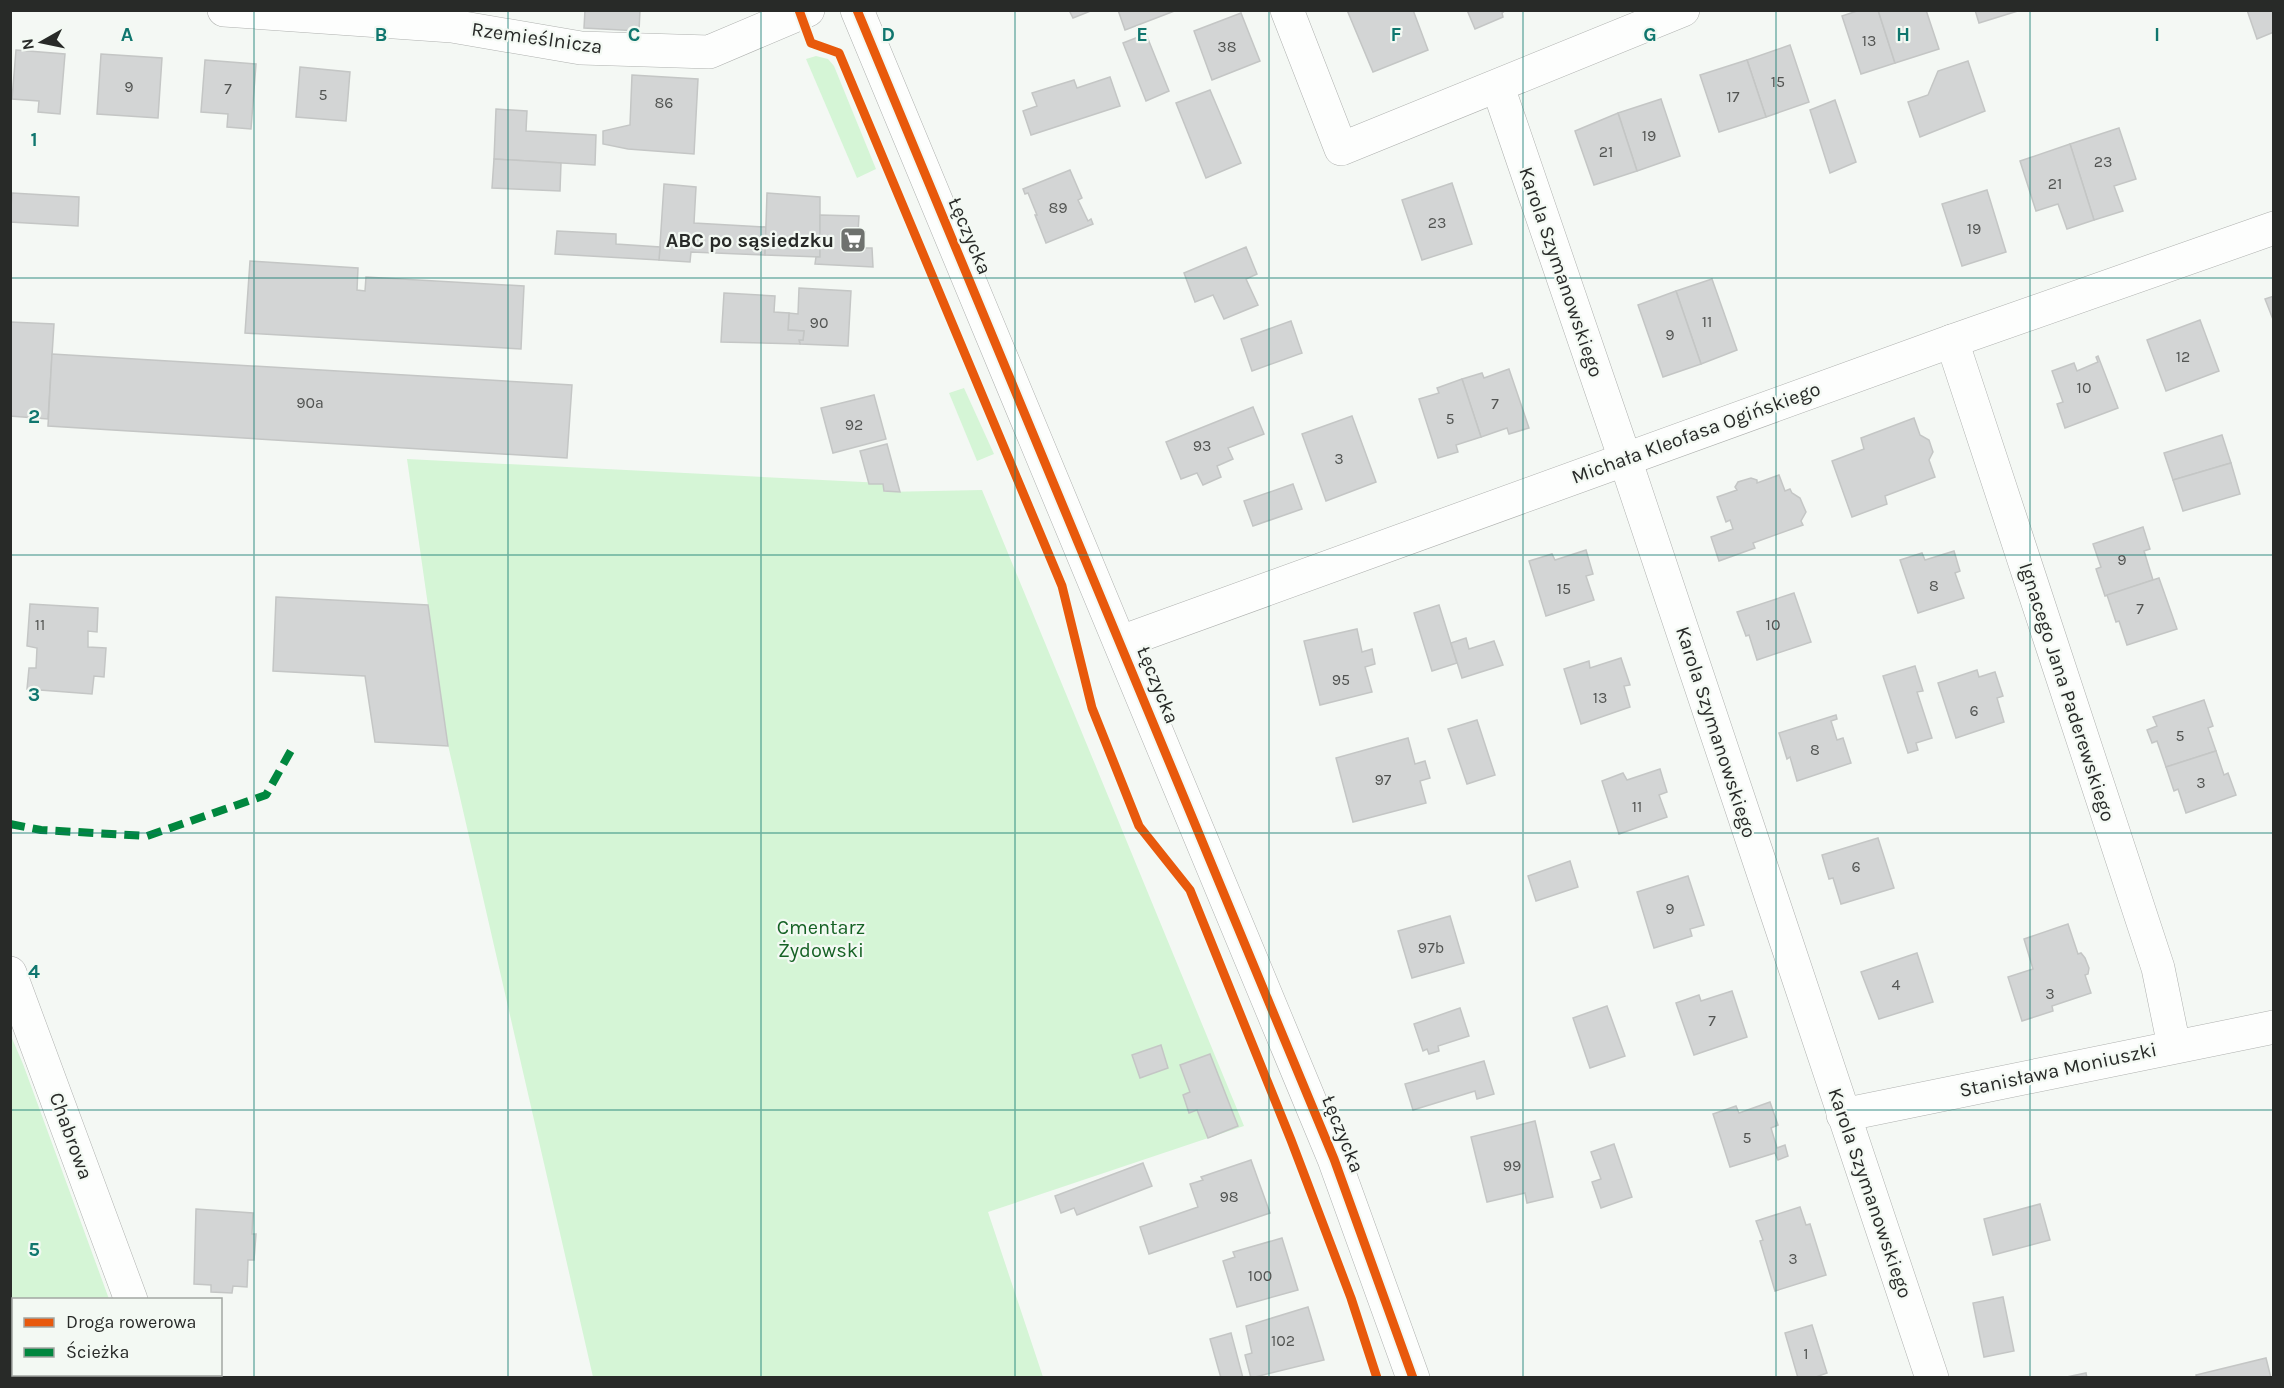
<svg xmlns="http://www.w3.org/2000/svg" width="2284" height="1388" font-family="Karla,sans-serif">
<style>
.green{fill:#d5f5d6}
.building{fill:#d3d5d5;stroke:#c4c6c5;stroke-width:1.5}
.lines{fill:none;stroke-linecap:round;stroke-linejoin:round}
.minor-casing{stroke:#afb1af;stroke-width:34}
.secondary-casing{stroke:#afb1af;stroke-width:34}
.minor{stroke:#fdfefd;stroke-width:33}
.secondary{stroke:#fdfefd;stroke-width:33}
.quiet{stroke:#00873e;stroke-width:8;stroke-dasharray:15 8;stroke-linecap:butt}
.cycleway-casing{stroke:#f3f9f3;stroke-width:13}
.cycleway{stroke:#e8590c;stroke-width:9}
.grid{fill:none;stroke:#0f766e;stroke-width:1.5;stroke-opacity:0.55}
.labels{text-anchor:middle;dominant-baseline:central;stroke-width:4.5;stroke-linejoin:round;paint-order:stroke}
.number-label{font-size:16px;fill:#535553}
.street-label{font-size:20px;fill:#282a28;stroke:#f3f9f3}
.poi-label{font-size:20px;font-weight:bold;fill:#282a28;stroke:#f3f9f3;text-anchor:end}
.park-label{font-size:20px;fill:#166225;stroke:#f3f9f3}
.grid-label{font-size:20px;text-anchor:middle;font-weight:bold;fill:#0f766e;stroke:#f3f9f3;stroke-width:4.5;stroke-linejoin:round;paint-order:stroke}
</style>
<rect width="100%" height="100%" fill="#f4f8f4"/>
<g class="green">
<path d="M816 56 828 59 834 66 876 169 857 178 806 59Z"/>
<path d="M964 388 994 454 977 461 949 393Z"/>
<path d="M407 459 883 483 884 492 982 490 1244 1126 988 1212 1043 1377H593L448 745Z"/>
<path d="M11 1036 23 1064 109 1299 14 1300V1374H137L138 1377H11Z"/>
</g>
<g class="building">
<path d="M585 10H640L639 31 584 28Z"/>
<path d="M1069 10H1093L1073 18Z"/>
<path d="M1118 10H1177L1125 30Z"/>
<path d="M1347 10H1413L1428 50 1373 72Z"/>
<path d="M1467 10H1506L1502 13 1503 17 1475 29Z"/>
<path d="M1860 10H1878L1895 63 1861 74 1842 16Z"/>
<path d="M1878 10H1926L1939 49 1895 63Z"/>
<path d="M1975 10H2021L1979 23Z"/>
<path d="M2247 10H2274V32L2257 39Z"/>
<path d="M1241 13 1260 61 1212 80 1194 31Z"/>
<path d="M1146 34 1169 91 1146 101 1123 43Z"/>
<path d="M1790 45 1809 102 1766 117 1747 60Z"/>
<path d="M16 50 65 54 60 114 38 112 39 101 12 99Z"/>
<path d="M101 54 162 58 158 118 97 114Z"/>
<path d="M205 60 256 64 251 129 227 127 228 114 201 112Z"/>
<path d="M1747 60 1766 117 1719 132 1700 75Z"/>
<path d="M1968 61 1985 111 1920 137 1908 102 1928 95 1938 71Z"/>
<path d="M300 67 350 72 346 121 296 117Z"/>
<path d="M632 75 698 79 694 154 628 149 603 144V131L630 125Z"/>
<path d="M1110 77 1120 106 1031 135 1023 111 1037 106 1032 93 1074 80 1077 88Z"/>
<path d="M1210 90 1241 163 1206 178 1176 103Z"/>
<path d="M1661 99 1680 156 1637 171 1618 113Z"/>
<path d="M1835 100 1856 162 1830 173 1810 110Z"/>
<path d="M496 109 527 111 526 131 596 135 595 165 494 159Z"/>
<path d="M1618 113 1637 171 1594 185 1575 131Z"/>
<path d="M2119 128 2136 179 2114 186 2123 211 2094 220 2070 144Z"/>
<path d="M2070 144 2094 220 2067 229 2058 204 2036 211 2020 161Z"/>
<path d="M494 159 561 163 560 191 492 188Z"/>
<path d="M1070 170 1082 198 1078 200 1088 221 1091 219 1093 224 1046 243 1035 215H1037L1028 193 1025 194 1023 189Z"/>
<path d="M1452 183 1472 244 1422 260 1402 200Z"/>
<path d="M664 184 696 187 694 223 766 227 765 255 691 252 690 262 659 260Z"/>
<path d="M1987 190 2006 252 1962 266 1942 204Z"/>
<path d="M12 193 79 197 78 226 10 222Z"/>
<path d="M767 193 820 197V257L765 255Z"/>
<path d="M820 215 859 216 858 232H865L864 248H872L873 267 815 264 816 257H820Z"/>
<path d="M557 231 616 234V244L660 247 659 260 555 254Z"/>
<path d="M1246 247 1257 274 1246 279 1258 305 1224 319 1213 295 1195 302 1184 273Z"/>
<path d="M250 261 358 268 357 290 365 291 366 277 524 286 521 349 245 333Z"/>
<path d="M1712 279 1737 350 1701 364 1676 291Z"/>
<path d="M799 288 851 291 848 346 800 344 799 340H803L804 331 788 330 789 313 798 314Z"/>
<path d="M1676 291 1701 364 1663 377 1638 305Z"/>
<path d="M724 293 775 296 774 312 789 313 788 330 804 331 803 340H799L800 344 721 342Z"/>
<path d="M2274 296V322L2265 299Z"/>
<path d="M2200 320 2219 371 2166 391 2147 340Z"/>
<path d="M1291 321 1302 353 1252 371 1241 339Z"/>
<path d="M10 322 54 324 48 419 10 416Z"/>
<path d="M52 354 572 385 567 458 48 426Z"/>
<path d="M2098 356 2118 408 2065 428 2057 404 2063 402 2052 371 2074 363 2077 371 2098 362 2096 357Z"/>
<path d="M1509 369 1529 428 1509 434 1507 428 1481 437 1462 379 1482 373 1484 378Z"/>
<path d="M1462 379 1481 437 1456 445 1458 452 1438 458 1419 399 1439 393 1437 388Z"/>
<path d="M874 395 886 439 833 453 821 408Z"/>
<path d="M1253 407 1264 434 1228 448 1233 459 1217 466 1221 477 1203 485 1197 473 1181 479 1166 442Z"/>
<path d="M1352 416 1376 482 1326 501 1302 434Z"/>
<path d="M1914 418 1920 435 1929 440 1933 452 1929 460 1935 477 1885 496 1887 504 1852 517 1832 461 1864 449 1861 438Z"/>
<path d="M2222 435 2231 463 2173 480 2164 453Z"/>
<path d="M887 444 900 492 884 491 883 484H869L860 451Z"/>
<path d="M2231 463 2240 494 2183 511 2173 480Z"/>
<path d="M1779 475 1785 491 1790 489 1792 493 1800 498 1806 512 1801 521 1803 525 1753 543 1755 548 1719 561 1711 537 1733 529 1730 520 1726 522 1717 497 1737 490 1735 487 1738 482 1751 478 1757 480V483Z"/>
<path d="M1293 484 1302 509 1253 526 1244 501Z"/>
<path d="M2143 527 2150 549 2144 551 2153 580 2105 596 2096 569 2101 567 2093 544Z"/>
<path d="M1586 550 1593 574 1586 576 1594 600 1546 616 1529 561 1552 554 1555 560Z"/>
<path d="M1954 551 1960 571 1955 573 1964 598 1918 613 1900 560 1922 553 1925 560Z"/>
<path d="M2159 578 2177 629 2127 645 2119 621 2116 622 2107 595Z"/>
<path d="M1794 593 1811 642 1757 660 1749 635 1746 636 1737 612Z"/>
<path d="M276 597 428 605 448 746 375 742 365 676 273 671Z"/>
<path d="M30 604 98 608 97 632 88 631V647L106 648 104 677 94 676 92 694 27 689 29 668H36L37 648 27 646Z"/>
<path d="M1439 605 1457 663 1432 671 1414 613Z"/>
<path d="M1357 629 1362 652 1372 649 1375 664 1365 667 1372 692 1320 705 1304 641Z"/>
<path d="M1466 638 1469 649 1494 641 1503 665 1462 678 1451 643Z"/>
<path d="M1621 658 1630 685 1624 686 1630 707 1581 724 1564 669 1589 661 1590 668Z"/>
<path d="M1915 666 1923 691 1917 692 1932 738 1916 743 1918 750 1908 753 1883 676Z"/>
<path d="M1977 670 1979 677 1995 672 2003 696 1997 698 2004 722 1956 738 1938 683Z"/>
<path d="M2204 700 2213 726 2208 728 2216 751 2166 767 2157 741 2152 743 2147 730 2157 726 2153 717Z"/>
<path d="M1836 715 1837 719 1831 721 1837 740 1843 738 1851 763 1797 781 1790 757 1787 759 1779 733Z"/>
<path d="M1477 720 1495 775 1467 784 1448 729Z"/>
<path d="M1408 738 1415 764 1425 761 1430 778 1420 781 1426 803 1353 822 1336 758Z"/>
<path d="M2216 751 2224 775 2228 773 2236 795 2186 813 2178 789 2174 791 2166 767Z"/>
<path d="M1660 769 1667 792 1659 795 1667 817 1619 834 1602 781 1623 773 1627 780Z"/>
<path d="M1878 838 1894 888 1841 904 1833 878 1829 879 1822 855Z"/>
<path d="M1570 861 1578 887 1536 901 1528 876Z"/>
<path d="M1688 876 1704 925 1690 929 1692 936 1654 948 1637 892Z"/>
<path d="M1450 916 1464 963 1412 978 1398 931Z"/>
<path d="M2068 924 2078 954 2081 953 2085 958 2089 968 2088 974 2085 975 2091 993 2052 1006 2053 1011 2022 1021 2008 977 2033 969 2024 939Z"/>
<path d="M1917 953 1933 1002 1879 1019 1861 972Z"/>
<path d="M1732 991 1747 1037 1694 1055 1676 1003 1699 995 1701 1001Z"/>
<path d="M1607 1006 1625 1056 1590 1068 1573 1018Z"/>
<path d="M1460 1008 1469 1036 1438 1046 1439 1051 1429 1054 1427 1049 1423 1051 1414 1024Z"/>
<path d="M1161 1045 1168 1068 1140 1078 1132 1055Z"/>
<path d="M1210 1054 1238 1126 1208 1138 1197 1110 1189 1113 1183 1095 1190 1092 1180 1065Z"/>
<path d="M1484 1061 1494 1094 1477 1099 1475 1091 1413 1110 1405 1084Z"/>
<path d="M1770 1102 1778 1125 1771 1128 1777 1148 1785 1145 1788 1156 1778 1160 1775 1153 1730 1167 1713 1114 1736 1106 1739 1113Z"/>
<path d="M1535 1121 1553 1197 1527 1203 1525 1193 1487 1202 1471 1137Z"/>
<path d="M1614 1144 1632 1197 1601 1208 1592 1182 1601 1179 1591 1152Z"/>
<path d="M1251 1160 1270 1213 1149 1254 1140 1227 1198 1207 1190 1184 1203 1180 1201 1177Z"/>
<path d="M1143 1163 1152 1186 1077 1215 1074 1208 1061 1213 1055 1196Z"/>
<path d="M2040 1204 2050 1240 1993 1255 1984 1219Z"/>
<path d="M1800 1207 1806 1225 1810 1224 1826 1275 1775 1291 1760 1241 1763 1240 1756 1221Z"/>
<path d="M196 1209 253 1213 252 1234H256L254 1260H248L247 1287 233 1286 232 1293 211 1292V1285L194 1284Z"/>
<path d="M1282 1238 1298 1290 1237 1307 1223 1261 1235 1257 1233 1252Z"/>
<path d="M2003 1297 2014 1351 1984 1357 1973 1303Z"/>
<path d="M1308 1307 1324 1360 1251 1378 1245 1355 1252 1353 1246 1326Z"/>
<path d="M1812 1325 1827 1373 1813 1378H1798L1785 1333Z"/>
<path d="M1231 1333 1243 1378H1221L1210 1339Z"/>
<path d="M2266 1358 2271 1378H2197L2196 1375Z"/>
<path d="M2086 1373 2087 1378H2062Z"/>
</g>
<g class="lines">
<defs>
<g id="minor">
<path d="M224 10 452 26 581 48 709 52 808 10"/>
<path d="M1287 10 1341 149 1683 10"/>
<path d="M1498 87 1625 459 1932 1378"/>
<path d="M1952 341 2158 968 2174 1046"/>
<path d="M1121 642 1952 341 2274 228"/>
<path d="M10 973 131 1300"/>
<path d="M1843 1115 2274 1027"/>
<path d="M158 1374 159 1378"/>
</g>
<path id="secondary" d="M857 10 1334 1159 1413 1378"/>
</defs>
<use href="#minor" class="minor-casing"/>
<use href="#secondary" class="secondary-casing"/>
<use href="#minor" class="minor"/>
<use href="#secondary" class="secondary"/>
<path class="quiet" d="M10 824 41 830 147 836 266 795 293 747"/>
<defs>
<g id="cycleway">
<path d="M799 10 811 43 839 53 1062 586 1092 708 1139 826 1190 890 1291 1140 1351 1298 1377 1378"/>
<path d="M857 10 1334 1159 1413 1378"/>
</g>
</defs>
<use href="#cycleway" class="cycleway-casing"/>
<use href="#cycleway" class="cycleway"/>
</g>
<path class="grid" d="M254 10V1378M508 10V1378M761 10V1378M1015 10V1378M1269 10V1378M1523 10V1378M1776 10V1378M2030 10V1378M10 278H2274M10 555H2274M10 833H2274M10 1110H2274"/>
<defs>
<symbol id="supermarket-square" viewBox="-11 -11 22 22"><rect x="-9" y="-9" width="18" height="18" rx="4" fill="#6f726f" stroke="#f3f9f3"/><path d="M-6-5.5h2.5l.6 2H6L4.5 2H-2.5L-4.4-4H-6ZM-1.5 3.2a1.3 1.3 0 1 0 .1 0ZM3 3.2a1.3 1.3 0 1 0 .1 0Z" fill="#fff"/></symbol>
</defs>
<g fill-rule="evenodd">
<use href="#supermarket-square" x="838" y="225" width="30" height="30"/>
</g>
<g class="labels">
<g class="number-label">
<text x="1869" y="40">13</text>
<text x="1227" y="46">38</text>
<text x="1778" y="81">15</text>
<text x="129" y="86">9</text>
<text x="228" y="88">7</text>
<text x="323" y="94">5</text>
<text x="1733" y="96">17</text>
<text x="664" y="102">86</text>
<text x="1649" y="135">19</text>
<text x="1606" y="151">21</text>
<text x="2103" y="161">23</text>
<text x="2055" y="183">21</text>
<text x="1058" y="207">89</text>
<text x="1437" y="222">23</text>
<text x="1974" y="228">19</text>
<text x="1707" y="321">11</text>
<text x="819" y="322">90</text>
<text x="1670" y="334">9</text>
<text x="2183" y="356">12</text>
<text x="2084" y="387">10</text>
<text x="310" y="402">90a</text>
<text x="1495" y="403">7</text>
<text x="1450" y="418">5</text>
<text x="854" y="424">92</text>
<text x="1202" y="445">93</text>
<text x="1339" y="458">3</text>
<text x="2122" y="559">9</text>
<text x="1934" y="585">8</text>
<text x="1564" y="588">15</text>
<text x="2140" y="608">7</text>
<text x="40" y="624">11</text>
<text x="1773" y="624">10</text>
<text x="1341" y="679">95</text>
<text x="1600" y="697">13</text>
<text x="1974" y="710">6</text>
<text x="2180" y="735">5</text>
<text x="1815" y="749">8</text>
<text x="1383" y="779">97</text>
<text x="2201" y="782">3</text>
<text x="1637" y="806">11</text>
<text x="1856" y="866">6</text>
<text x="1670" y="908">9</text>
<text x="1431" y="947">97b</text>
<text x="1896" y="984">4</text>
<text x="2050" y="993">3</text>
<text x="1712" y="1020">7</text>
<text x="1747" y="1137">5</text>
<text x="1512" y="1165">99</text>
<text x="1229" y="1196">98</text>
<text x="1793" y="1258">3</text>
<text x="1260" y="1275">100</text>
<text x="1283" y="1340">102</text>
<text x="1806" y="1353">1</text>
</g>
<g class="street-label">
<text transform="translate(537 38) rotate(8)">Rzemieślnicza</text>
<text transform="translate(970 236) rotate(67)">Łęczycka</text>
<text transform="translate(1561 272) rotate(71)">Karola Szymanowskiego</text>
<text transform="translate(1696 433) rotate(-20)">Michała Kleofasa Ogińskiego</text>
<text transform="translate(1158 685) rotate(68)">Łęczycka</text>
<text transform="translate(2067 692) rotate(72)">Ignacego Jana Paderewskiego</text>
<text transform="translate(1716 732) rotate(72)">Karola Szymanowskiego</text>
<text transform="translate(2058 1070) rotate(-12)">Stanisława Moniuszki</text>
<text transform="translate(1343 1134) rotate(68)">Łęczycka</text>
<text transform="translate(71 1136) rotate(70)">Chabrowa</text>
<text transform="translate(1870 1193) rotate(71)">Karola Szymanowskiego</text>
</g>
<g class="poi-label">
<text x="834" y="240">ABC po sąsiedzku</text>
</g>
<g class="park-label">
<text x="821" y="927">Cmentarz<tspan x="821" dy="23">Żydowski</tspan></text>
</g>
</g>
<g class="grid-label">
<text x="127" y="41">A</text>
<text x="381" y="41">B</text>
<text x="634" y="41">C</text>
<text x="888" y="41">D</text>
<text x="1142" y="41">E</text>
<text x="1396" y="41">F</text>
<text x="1650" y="41">G</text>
<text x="1903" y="41">H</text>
<text x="2157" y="41">I</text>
<text x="34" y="146">1</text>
<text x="34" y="423">2</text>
<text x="34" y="701">3</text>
<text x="34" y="978">4</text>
<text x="34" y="1256">5</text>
</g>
<rect width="2284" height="1388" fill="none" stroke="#282a28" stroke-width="24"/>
<rect x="12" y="1298" width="210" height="78" fill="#f3f9f3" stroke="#a2a6a2" stroke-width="1.5"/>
<rect x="24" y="1318" width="30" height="9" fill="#e8590c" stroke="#a2a6a2" stroke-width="1.5"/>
<text x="66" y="1328" font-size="18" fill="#282a28">Droga rowerowa</text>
<rect x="24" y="1348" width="30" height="9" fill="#00873e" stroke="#a2a6a2" stroke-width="1.5"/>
<text x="66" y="1358" font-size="18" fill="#282a28">Ścieżka</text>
<g transform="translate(42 42) rotate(261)" stroke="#f3f9f3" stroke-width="4.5" paint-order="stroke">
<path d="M0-4.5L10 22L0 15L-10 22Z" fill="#282a28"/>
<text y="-9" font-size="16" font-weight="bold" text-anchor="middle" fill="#282a28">N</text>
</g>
</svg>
